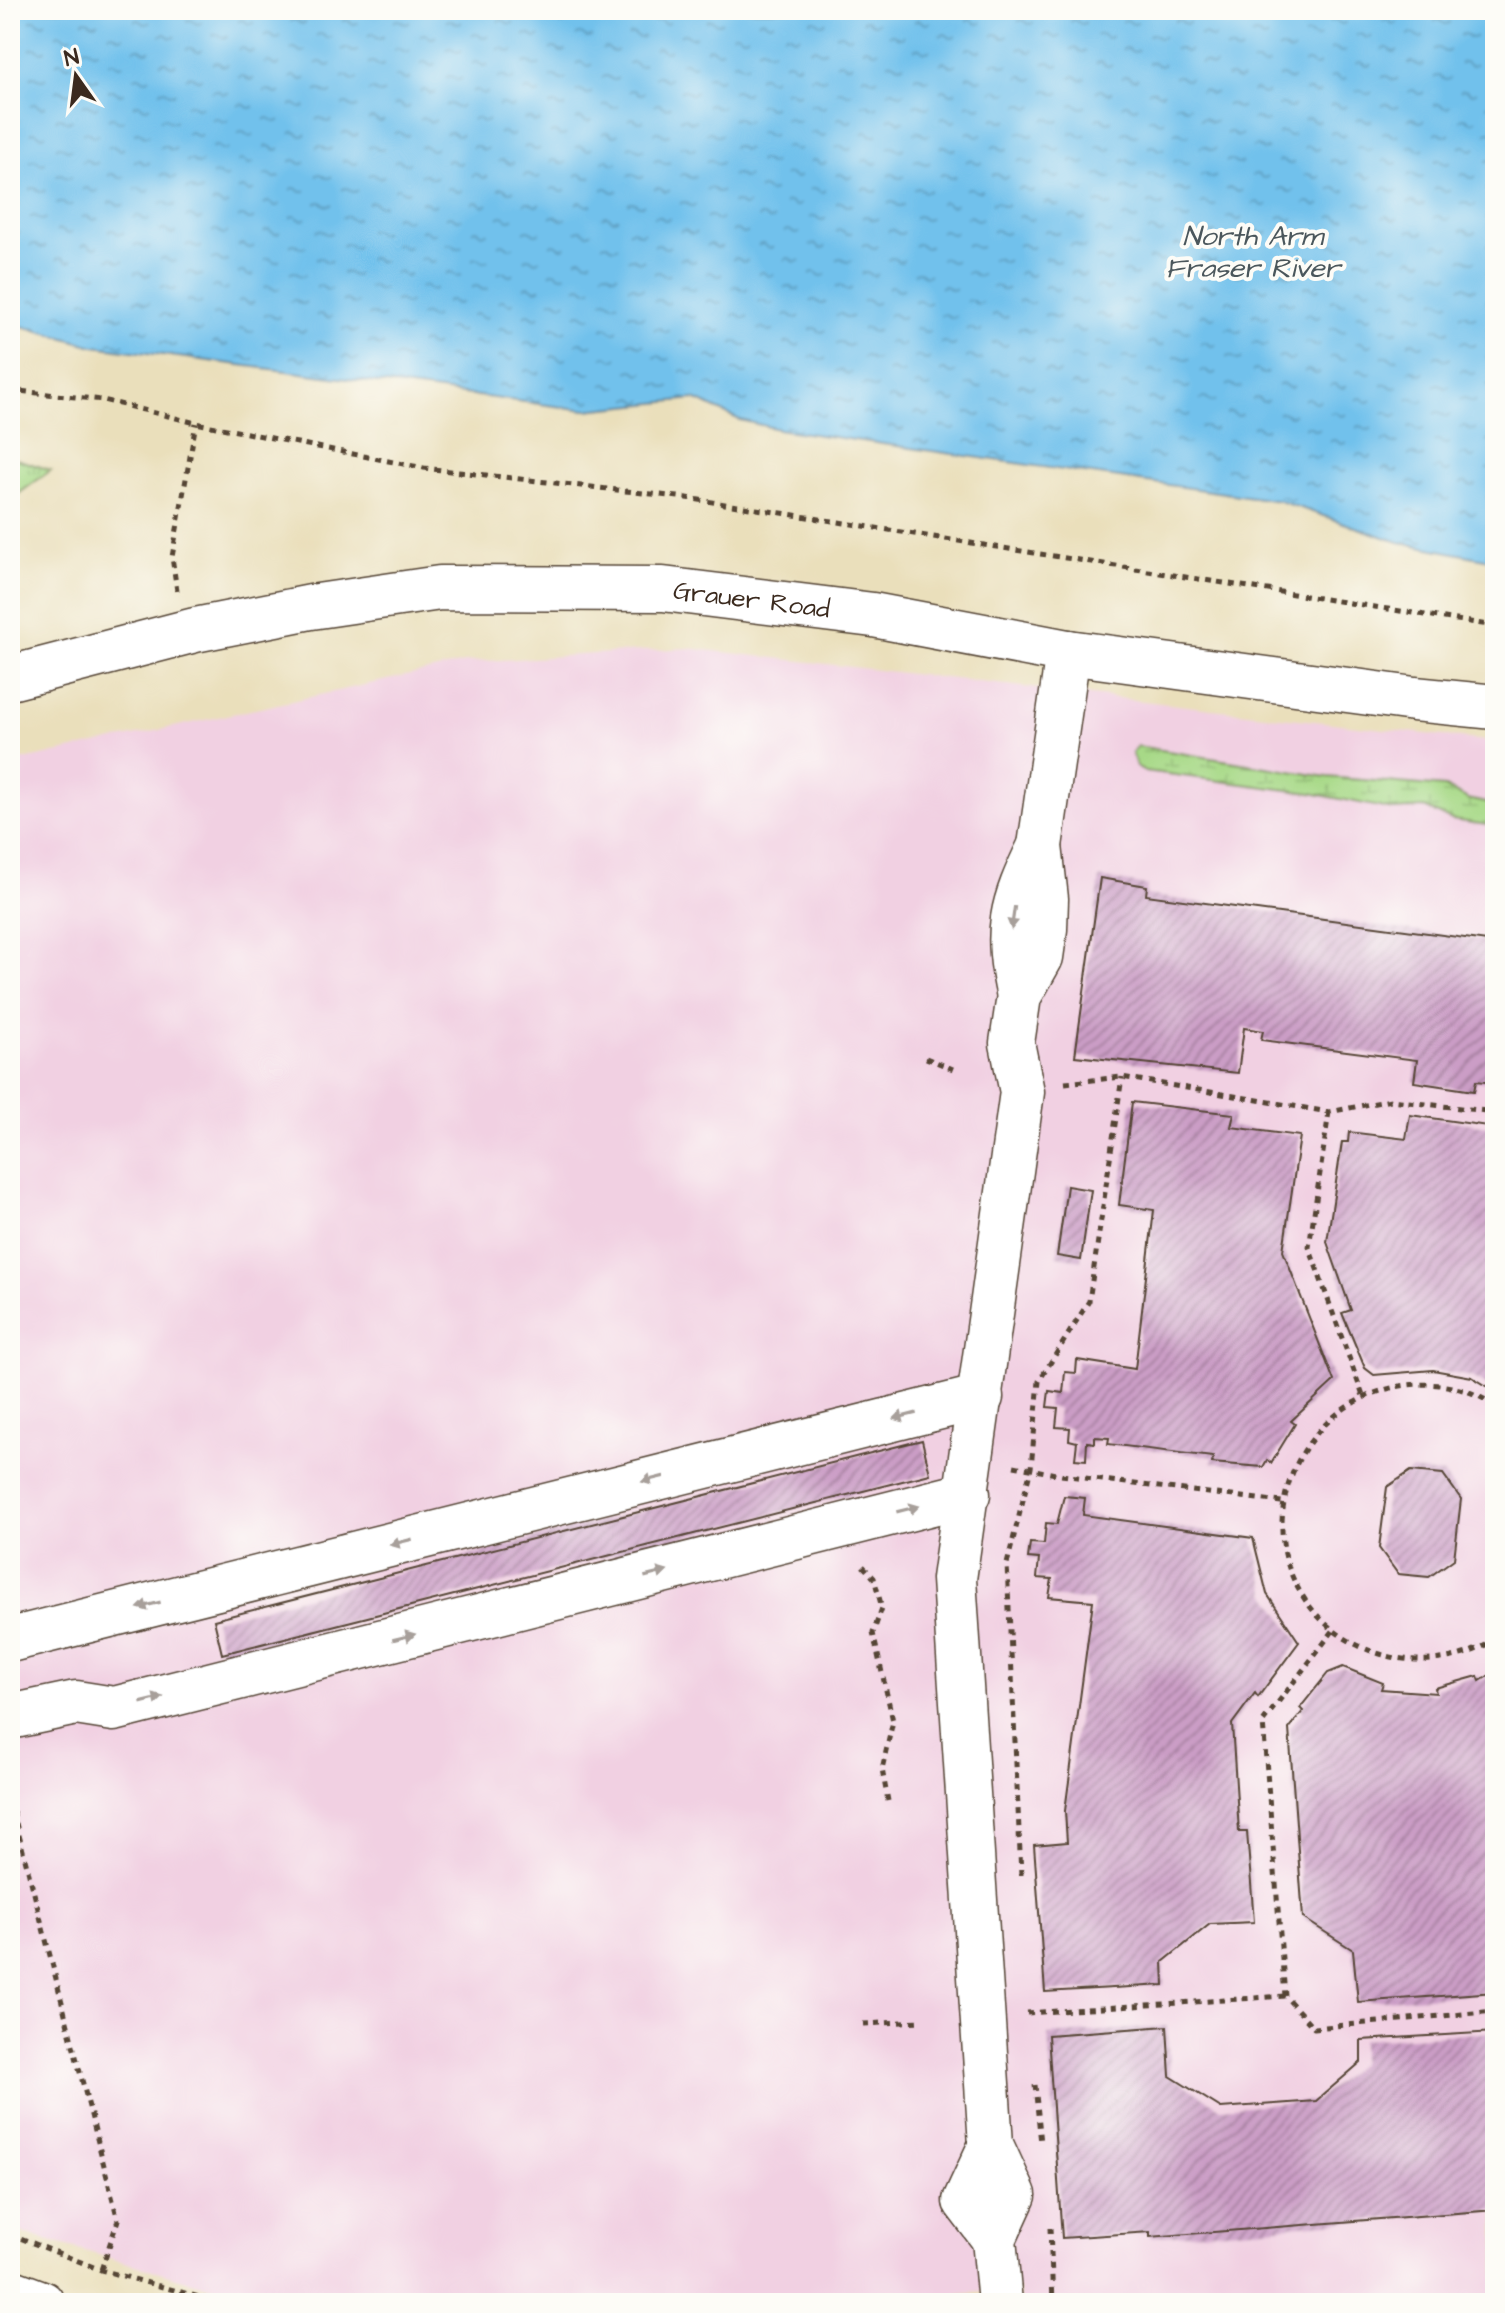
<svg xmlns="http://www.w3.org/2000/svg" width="1505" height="2313" font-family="'Architects Daughter',sans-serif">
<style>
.built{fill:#f1d0e2}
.grass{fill:url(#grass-tufts);stroke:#718252;stroke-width:2}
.wetland{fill:url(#wetland-marsh);stroke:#718252;stroke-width:2}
.water{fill:url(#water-ripples);stroke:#567685;stroke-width:2}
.building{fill:url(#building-hatch)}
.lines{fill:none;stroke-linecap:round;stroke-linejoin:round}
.minor-casing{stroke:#554536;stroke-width:47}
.path{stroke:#554536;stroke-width:5;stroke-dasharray:6 6;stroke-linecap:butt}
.minor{stroke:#fff;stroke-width:44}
.oneway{fill:#a79f9a}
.labels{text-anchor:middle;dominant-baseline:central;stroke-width:8;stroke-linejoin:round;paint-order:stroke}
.street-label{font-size:26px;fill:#3b2a1e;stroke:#fdfcf7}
.water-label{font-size:28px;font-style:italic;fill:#4b575c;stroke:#fdfcf7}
</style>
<defs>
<pattern id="grass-tufts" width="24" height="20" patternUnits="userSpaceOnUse" patternTransform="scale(2)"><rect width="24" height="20" fill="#a7d987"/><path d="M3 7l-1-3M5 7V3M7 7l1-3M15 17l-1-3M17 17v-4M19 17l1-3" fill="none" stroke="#91ba74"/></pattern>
<pattern id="wetland-marsh" width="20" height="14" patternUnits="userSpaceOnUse" patternTransform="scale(2)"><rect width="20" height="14" fill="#a7d987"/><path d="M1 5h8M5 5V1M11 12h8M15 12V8" fill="none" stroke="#91ba74"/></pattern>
<pattern id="water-ripples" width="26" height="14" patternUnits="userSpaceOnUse" patternTransform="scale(2)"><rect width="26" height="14" fill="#71c1ec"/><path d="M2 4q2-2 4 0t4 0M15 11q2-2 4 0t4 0" fill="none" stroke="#5e9dbf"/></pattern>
<pattern id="building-hatch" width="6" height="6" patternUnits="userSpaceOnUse" patternTransform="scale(2)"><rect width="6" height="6" fill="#cb9dc6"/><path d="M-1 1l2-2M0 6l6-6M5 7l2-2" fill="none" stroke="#a680a0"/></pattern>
</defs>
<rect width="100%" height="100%" fill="#fdfcf7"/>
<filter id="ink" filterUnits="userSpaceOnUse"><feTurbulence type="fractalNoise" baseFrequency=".0125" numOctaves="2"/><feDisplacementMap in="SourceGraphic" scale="16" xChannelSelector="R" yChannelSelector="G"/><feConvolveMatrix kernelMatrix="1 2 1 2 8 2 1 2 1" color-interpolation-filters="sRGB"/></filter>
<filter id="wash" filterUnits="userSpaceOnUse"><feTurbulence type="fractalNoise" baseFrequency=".006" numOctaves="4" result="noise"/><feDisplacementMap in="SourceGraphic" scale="32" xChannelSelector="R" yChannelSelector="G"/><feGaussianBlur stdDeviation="1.8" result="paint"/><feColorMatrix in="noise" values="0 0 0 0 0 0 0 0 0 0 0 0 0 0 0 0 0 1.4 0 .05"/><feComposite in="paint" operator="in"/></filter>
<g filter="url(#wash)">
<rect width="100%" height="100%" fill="#eadfbb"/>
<path class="built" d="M688 648 1495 742V2303H1021L1019 2289 856 2303H268L25 2234 10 2224V763L469 662Z"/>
<path class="grass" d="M10 457 51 470 10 500Z"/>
<path class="wetland" d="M1137 746 1327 777 1445 787 1468 799 1495 805V826L1452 820 1424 808 1394 810 1311 793 1145 771 1136 766 1132 753Z"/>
<path class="water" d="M10 10H1495V561L1399 542 1280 501 778 429 740 420 694 399 586 410 94 346 10 323Z"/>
<g id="blocks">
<g class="building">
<path d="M1100 878 1147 886 1146 895 1495 942V1083L1476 1081 1474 1091 1414 1082 1417 1060 1261 1040 1263 1031 1244 1028 1238 1073 1075 1056Z"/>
<path d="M1132 1102 1234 1114 1231 1127 1300 1136 1283 1251 1334 1381 1291 1421 1295 1424 1271 1463 1267 1460 1263 1467 1212 1463 1213 1457 1108 1444 1109 1438 1095 1437V1443L1087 1442 1086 1460 1075 1459 1077 1442 1069 1440 1070 1428 1056 1427 1058 1408 1047 1407 1049 1391 1063 1393 1065 1372 1076 1373 1077 1360 1135 1369 1154 1210 1119 1205Z"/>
<path d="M1410 1115 1495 1127V1391L1472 1377 1433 1370 1374 1375 1365 1368 1342 1313 1351 1310 1327 1242 1342 1142H1348L1349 1132 1406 1139Z"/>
<path d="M1067 1186 1091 1190 1081 1260 1057 1256Z"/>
<path d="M922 1440 930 1474 222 1654 214 1620Z"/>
<path d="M1411 1471 1443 1474 1461 1499 1454 1559 1429 1577 1398 1574 1379 1548 1387 1487Z"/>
<path d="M1064 1496 1085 1498 1083 1515 1253 1538 1267 1594 1299 1642 1258 1697 1255 1693 1232 1724 1239 1832H1247L1254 1922 1210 1924 1163 1962 1164 1985 1045 1992 1034 1845 1067 1842 1065 1811 1093 1601 1049 1597 1052 1579 1037 1578 1039 1559 1028 1558 1030 1543 1044 1544 1046 1523 1057 1524Z"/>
<path d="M1343 1667 1383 1683 1381 1689 1436 1693 1435 1688 1478 1676 1480 1681 1495 1672V1992L1358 2002 1353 1950 1303 1918 1289 1729 1303 1711 1300 1708 1328 1673Z"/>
<path d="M1167 2026 1170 2076 1221 2108 1316 2101 1361 2062V2040L1495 2032V2210L1150 2237V2232L1062 2238 1048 2035Z"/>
</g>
</g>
</g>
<g filter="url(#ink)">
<use href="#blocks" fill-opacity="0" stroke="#554536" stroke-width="2"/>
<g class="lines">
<defs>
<g id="minor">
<path id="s1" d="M10 678 195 630 311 607 440 588 663 589 873 615 1068 652 1414 699 1495 707"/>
<path d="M1019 996C1004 930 1011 905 1040 846"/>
<path d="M10 1640 981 1397"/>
<path d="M10 1717 76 1703 114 1709 968 1494"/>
<path d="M991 2145 965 2201 994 2239"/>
<path d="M10 2291 42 2303"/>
<path d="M1000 2303 994 2239 1014 2195 991 2145 954 1579 1022 1092 1012 1043 1019 996 1041 957 1045 929 1046 899 1040 846 1068 652"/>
</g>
</defs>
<use href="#minor" class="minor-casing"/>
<g class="path">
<path d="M10 390 103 400 196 423 424 468 687 498 1495 626"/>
<path d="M177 591 172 557 196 423"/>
<path d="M926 1058 953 1069"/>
<path d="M1065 1083 1122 1077 1329 1112 1391 1100 1495 1112"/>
<path d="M1329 1112 1309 1247 1363 1396"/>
<path d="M1495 1406C1464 1383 1419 1379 1384 1390 1299 1414 1253 1518 1302 1595 1342 1660 1431 1679 1495 1640"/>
<path d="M1014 1466 1061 1475 1282 1502"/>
<path d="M863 1566 874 1578 882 1608 873 1633 893 1721 882 1769 888 1801"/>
<path d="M1333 1631 1263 1722 1285 1996 1314 2028 1495 2011"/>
<path d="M10 1800 118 2220 101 2270"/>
<path d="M1021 1875 1007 1564 1031 1468 1039 1381 1089 1301 1122 1077"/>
<path d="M1027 2013 1285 1996"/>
<path d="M863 2024 921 2021"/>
<path d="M1035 2085 1041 2143"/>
<path d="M1050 2228 1053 2303"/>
<path d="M10 2234 101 2270 221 2303"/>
<path d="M928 2303 936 2299"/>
</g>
<use href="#minor" class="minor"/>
</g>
<defs><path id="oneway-solid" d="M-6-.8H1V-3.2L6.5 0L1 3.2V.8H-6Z" transform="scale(2)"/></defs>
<g class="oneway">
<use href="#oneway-solid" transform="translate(1013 918) rotate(98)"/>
<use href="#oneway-solid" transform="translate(905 1416) rotate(166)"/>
<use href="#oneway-solid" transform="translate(653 1479) rotate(166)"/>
<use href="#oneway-solid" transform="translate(908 1509) rotate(-14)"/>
<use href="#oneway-solid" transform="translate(401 1542) rotate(166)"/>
<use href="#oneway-solid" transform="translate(656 1574) rotate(-14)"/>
<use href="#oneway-solid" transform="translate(149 1605) rotate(166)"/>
<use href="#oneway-solid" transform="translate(404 1637) rotate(-14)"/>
<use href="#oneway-solid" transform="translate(152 1700) rotate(-14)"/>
</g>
</g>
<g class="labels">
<g class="street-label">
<text stroke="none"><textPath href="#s1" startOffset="752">Grauer Road</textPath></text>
</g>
<g class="water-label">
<text x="1253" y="236">North Arm<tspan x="1253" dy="32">Fraser River</tspan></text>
</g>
</g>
<rect width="1505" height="2313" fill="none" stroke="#fdfcf7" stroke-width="40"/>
<g transform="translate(76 76) rotate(346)" stroke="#fdfcf7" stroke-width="6" paint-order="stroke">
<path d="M0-6L14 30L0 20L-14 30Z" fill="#3b2a1e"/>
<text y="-12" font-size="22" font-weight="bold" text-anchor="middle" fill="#3b2a1e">N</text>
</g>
</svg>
